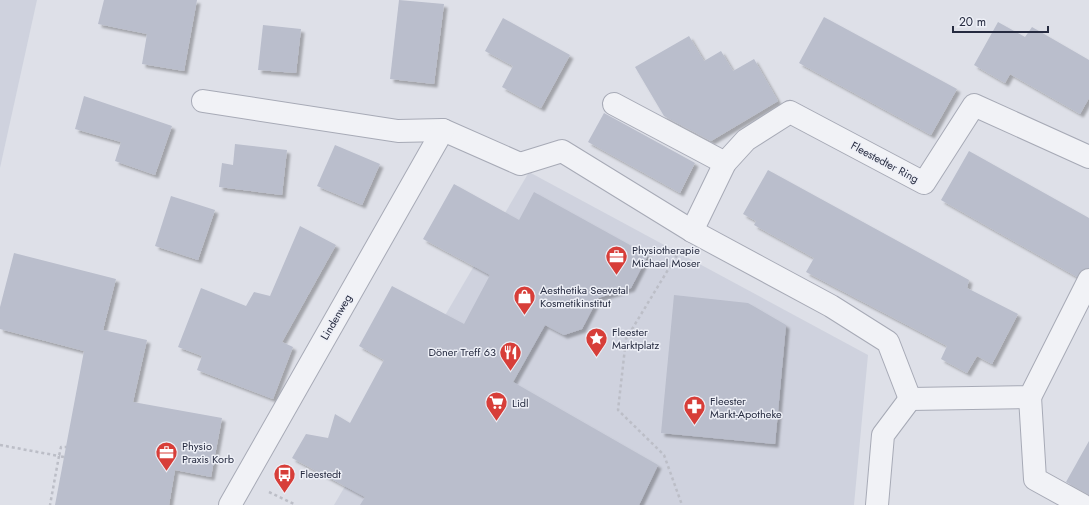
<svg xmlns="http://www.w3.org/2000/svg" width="1089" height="505" font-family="Jost,sans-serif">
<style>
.built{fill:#cfd2de}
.building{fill:#babecc;filter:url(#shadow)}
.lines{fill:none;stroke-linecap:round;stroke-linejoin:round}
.minor-casing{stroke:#a7aab6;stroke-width:24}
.path{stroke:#bcbec7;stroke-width:2.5;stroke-dasharray:3 3;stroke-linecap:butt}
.minor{stroke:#f1f2f6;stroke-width:22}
.labels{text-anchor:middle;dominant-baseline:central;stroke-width:3;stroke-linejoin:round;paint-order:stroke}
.street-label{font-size:11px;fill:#262b40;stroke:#edeff6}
.poi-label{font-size:11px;fill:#262b40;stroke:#edeff6;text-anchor:start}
</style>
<defs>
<filter id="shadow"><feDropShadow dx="3.5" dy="3.5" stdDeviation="1" flood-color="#0004"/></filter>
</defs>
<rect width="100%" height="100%" fill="#dee0e8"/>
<g class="built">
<path d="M0 0H37L0 168Z"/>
<path d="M529 172 868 355 854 505H334Z"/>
</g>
<g class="building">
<path d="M104 0H197L184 71 142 64 147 34 98 24Z"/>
<path d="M399 0 444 4 434 84 390 79Z"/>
<path d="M824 17 957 89 931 135 799 63Z"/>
<path d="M503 18 570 55 541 108 502 87 513 66 485 51Z"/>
<path d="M998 22 1025 37 1032 27 1089 60V98L1080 114 1010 74 1005 83 974 65Z"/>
<path d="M263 25 301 29 296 73 258 70Z"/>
<path d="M689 36 704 61 721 51 733 71 754 59 778 101 711 141 664 116 635 67Z"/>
<path d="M84 96 172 126 155 175 115 161 121 142 75 129Z"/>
<path d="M604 113 695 163 680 193 588 142Z"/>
<path d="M235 144 287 150 282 195 219 187 222 163 233 165Z"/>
<path d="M335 145 380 164 362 205 317 186Z"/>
<path d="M969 151 1089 218V268L1082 270 1077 277 941 200Z"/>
<path d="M768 170 969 280 967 288 1018 314 992 364 977 356 967 373 941 359 947 346 806 272 814 258 754 225 756 221 743 214Z"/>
<path d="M454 184 519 220 534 192 648 255 631 288 598 298 582 329 564 335 545 325 513 382 658 465 639 505H360L365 497 292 458 306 434 328 438 335 414 350 423 384 360 359 346 392 286 464 324 490 275 423 239Z"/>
<path d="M171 196 215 210 198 260 155 246Z"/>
<path d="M300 226 336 245 282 342 293 347 273 399 197 370 202 356 178 347 201 288 246 306 254 292 270 296Z"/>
<path d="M14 253 116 279 103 330 147 340 133 402 222 418 211 477 175 470 169 505H55L84 351 0 329V307Z"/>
<path d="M674 295 748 303 786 325 775 444 661 433Z"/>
<path d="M1089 441V495L1066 482Z"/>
</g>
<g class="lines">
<defs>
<g id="minor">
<path d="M203 101 398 131 443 130 520 164 562 151 692 231 831 306 888 342 910 399"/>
<path d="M614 104 725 163"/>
<path d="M692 231 725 163 746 140 790 112 924 183 974 105 1089 157"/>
<path d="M1030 397 1035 479 1082 505"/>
<path d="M910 399 1030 397 1089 280"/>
<path d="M230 505 443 130"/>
<path d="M877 505 883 435 910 399"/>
</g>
</defs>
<use href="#minor" class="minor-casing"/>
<g class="path">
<path d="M677 255 626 339 618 410 664 455 682 505"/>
<path d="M0 445 59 456 50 505"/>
<path d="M64 457 59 456 61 447H66"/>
<path d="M269 492 296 505"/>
</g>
<use href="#minor" class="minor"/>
</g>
<defs>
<symbol id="office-pin" viewBox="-11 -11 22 30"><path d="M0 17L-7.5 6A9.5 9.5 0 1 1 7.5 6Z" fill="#d73e39" stroke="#edeff6"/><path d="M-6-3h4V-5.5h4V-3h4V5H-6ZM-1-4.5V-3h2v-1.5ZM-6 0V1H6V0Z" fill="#fff"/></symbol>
<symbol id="shop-pin" viewBox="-11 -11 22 30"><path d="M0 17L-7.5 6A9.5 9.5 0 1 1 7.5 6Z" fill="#d73e39" stroke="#edeff6"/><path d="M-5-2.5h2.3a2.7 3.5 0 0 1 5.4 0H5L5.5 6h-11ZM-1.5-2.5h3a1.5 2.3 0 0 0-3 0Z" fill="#fff"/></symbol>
<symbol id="sight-pin" viewBox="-11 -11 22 30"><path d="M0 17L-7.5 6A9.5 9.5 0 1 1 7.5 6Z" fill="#d73e39" stroke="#edeff6"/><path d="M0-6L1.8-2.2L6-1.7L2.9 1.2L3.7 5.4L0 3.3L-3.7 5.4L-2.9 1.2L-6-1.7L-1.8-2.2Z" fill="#fff"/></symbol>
<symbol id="restaurant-pin" viewBox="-11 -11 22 30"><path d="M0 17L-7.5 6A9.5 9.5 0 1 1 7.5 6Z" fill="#d73e39" stroke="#edeff6"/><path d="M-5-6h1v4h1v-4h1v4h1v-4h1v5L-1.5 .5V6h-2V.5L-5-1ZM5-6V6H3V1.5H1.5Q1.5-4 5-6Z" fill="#fff"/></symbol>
<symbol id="supermarket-pin" viewBox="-11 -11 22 30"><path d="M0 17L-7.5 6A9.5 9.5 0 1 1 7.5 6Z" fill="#d73e39" stroke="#edeff6"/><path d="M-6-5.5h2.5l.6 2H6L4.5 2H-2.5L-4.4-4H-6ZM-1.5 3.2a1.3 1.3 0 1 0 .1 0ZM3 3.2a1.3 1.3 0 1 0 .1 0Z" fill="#fff"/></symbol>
<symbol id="pharmacy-pin" viewBox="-11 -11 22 30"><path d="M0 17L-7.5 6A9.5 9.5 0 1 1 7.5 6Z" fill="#d73e39" stroke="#edeff6"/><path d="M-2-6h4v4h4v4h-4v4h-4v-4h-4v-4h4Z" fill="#fff"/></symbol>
<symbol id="bus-pin" viewBox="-11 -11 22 30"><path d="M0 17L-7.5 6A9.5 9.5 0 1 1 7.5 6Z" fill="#d73e39" stroke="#edeff6"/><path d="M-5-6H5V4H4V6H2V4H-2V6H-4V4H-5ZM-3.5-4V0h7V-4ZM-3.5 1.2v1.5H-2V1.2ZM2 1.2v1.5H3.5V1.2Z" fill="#fff"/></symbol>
</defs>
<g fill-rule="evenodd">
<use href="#office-pin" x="604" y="244" width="25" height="34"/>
<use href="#shop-pin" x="512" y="284" width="25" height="34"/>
<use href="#sight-pin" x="584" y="326" width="25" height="34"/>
<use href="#restaurant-pin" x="498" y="340" width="25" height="34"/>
<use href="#supermarket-pin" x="484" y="390" width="25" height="34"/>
<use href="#pharmacy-pin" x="682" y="394" width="25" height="34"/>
<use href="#office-pin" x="154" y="440" width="25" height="34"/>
<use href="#bus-pin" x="272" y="462" width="25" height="34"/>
</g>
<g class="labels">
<g class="street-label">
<text transform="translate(885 162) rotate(28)">Fleestedter Ring</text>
<text transform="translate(336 317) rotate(-60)">Lindenweg</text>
</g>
<g class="poi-label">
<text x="632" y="250">Physiotherapie<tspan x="632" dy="13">Michael Moser</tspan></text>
<text x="540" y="290">Aesthetika Seevetal<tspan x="540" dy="13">Kosmetikinstitut</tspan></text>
<text x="612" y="332">Fleester<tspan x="612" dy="13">Marktplatz</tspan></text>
<text x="496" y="352" text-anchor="end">Döner Treff 63</text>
<text x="710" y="401">Fleester<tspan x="710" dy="13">Markt-Apotheke</tspan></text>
<text x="512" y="403">Lidl</text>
<text x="182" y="446">Physio<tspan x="182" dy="13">Praxis Korb</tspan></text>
<text x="300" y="474">Fleestedt</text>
</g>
</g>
<path d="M953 26v6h95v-6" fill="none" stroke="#262b40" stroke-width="2"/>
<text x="959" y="26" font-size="12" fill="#262b40" stroke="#edeff6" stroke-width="3" paint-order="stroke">20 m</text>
</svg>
